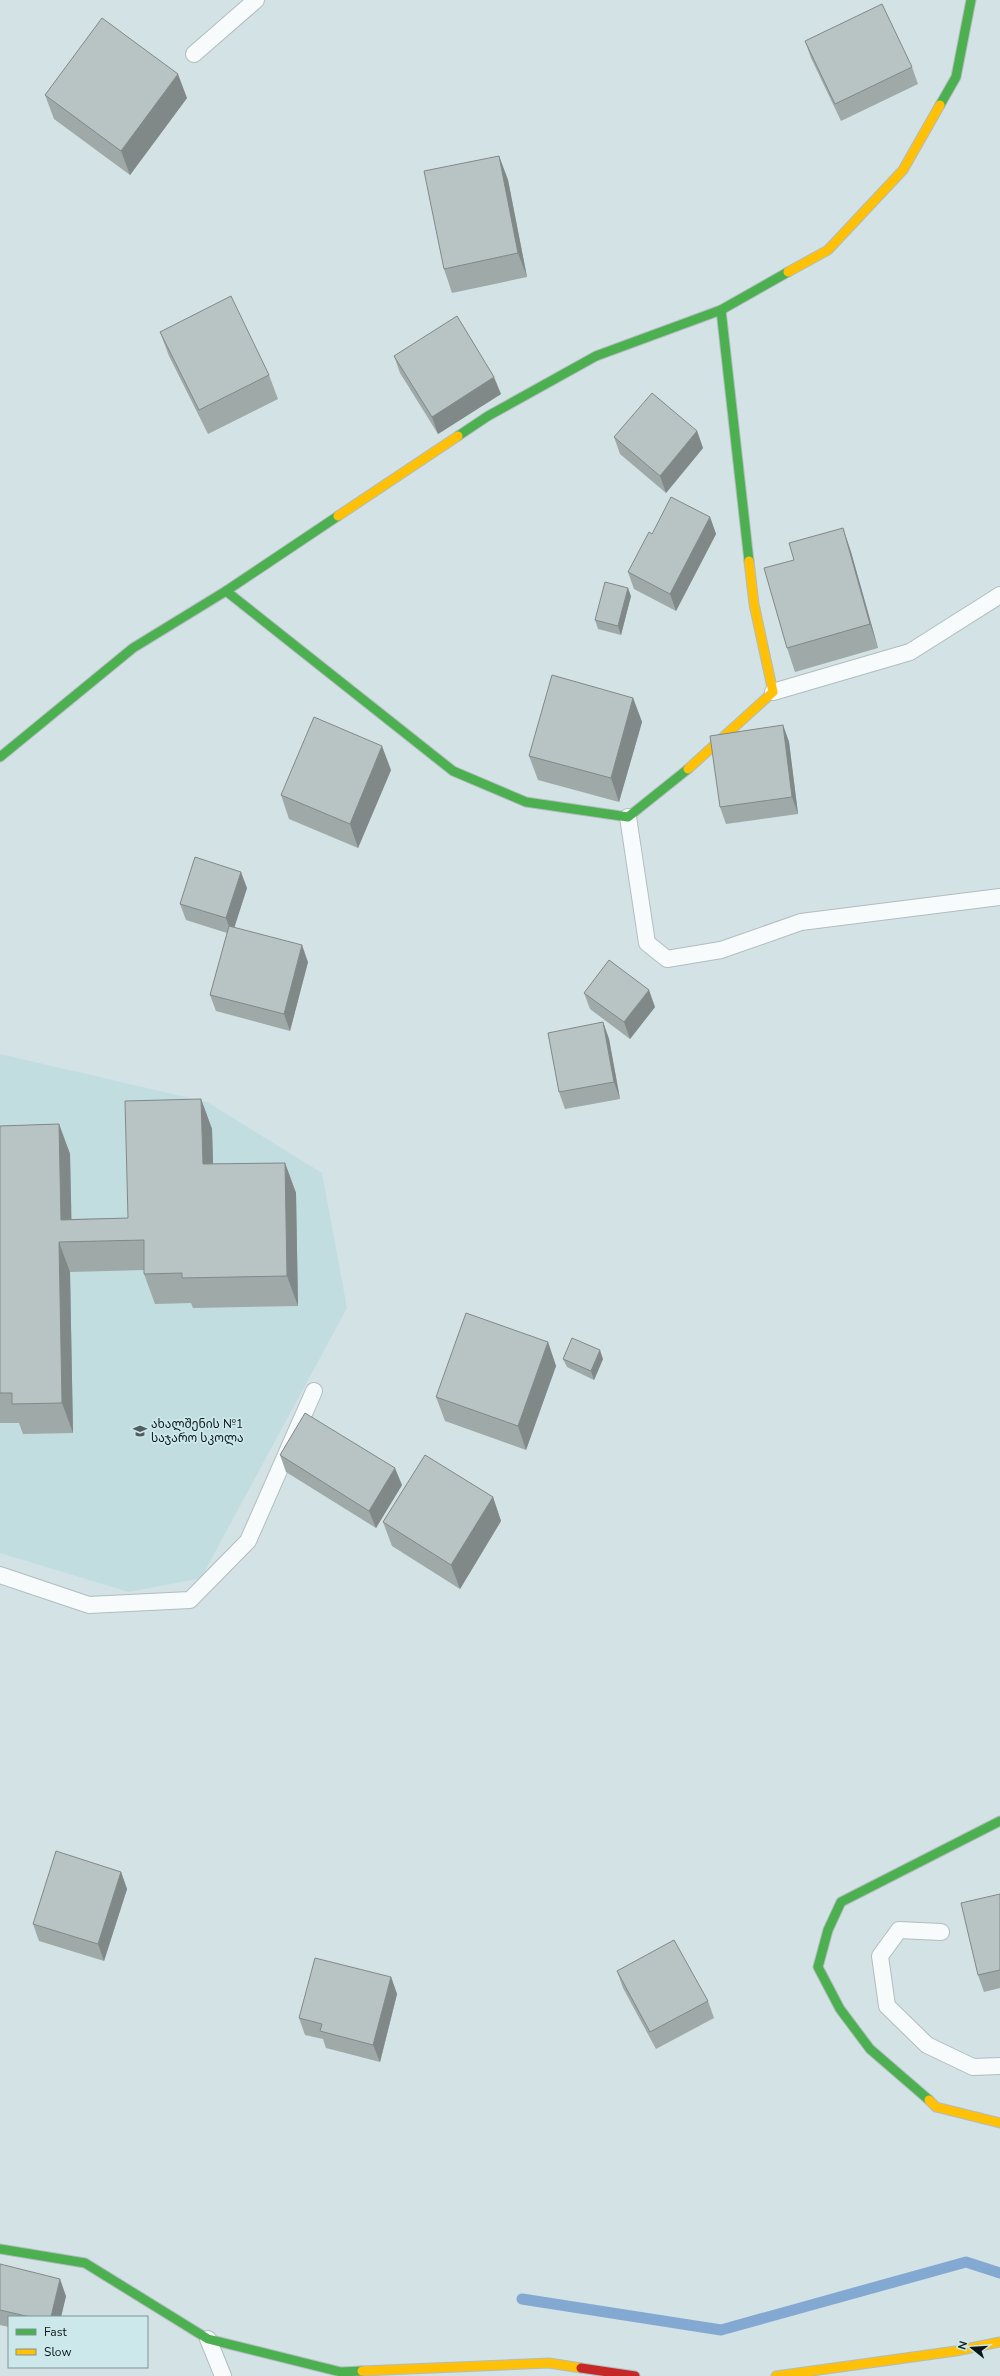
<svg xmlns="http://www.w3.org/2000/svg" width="1000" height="2376" font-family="'Nunito Sans','Noto Sans Georgian',sans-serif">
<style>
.built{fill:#c1dde0}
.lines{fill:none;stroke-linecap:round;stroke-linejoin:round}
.stream{stroke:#83a9d3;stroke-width:11}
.lane-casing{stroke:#b1bdbf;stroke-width:18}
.fast-casing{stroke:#b1bdbf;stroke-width:11}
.slow-casing{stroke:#b1bdbf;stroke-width:11}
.jam-casing{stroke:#b1bdbf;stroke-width:11}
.lane{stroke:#f8fbfb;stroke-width:16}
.fast{stroke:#4caf50;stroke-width:9}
.slow{stroke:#ffc107;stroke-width:9}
.jam{stroke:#c62828;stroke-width:9}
.wall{fill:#9ea9a8}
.shaded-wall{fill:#818988}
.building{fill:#b8c4c3;stroke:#818988}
.labels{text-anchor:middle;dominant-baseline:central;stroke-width:3.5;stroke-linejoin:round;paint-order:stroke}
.poi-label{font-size:12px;fill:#0c1618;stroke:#cce8eb;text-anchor:start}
</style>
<rect width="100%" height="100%" fill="#d3e2e4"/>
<path class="built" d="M0 1054 207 1102 322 1173 347 1308 201 1578 129 1592 0 1553Z"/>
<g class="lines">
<path class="stream" d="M522 2299 721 2330 966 2262 1000 2273"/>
<defs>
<g id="lane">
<path d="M194 54 256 0"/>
<path d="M773 692 910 652 1000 595"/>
<path d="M628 817 647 943 667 959 721 950 801 922 1000 897"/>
<path d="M0 1575 89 1605 190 1600 248 1541 314 1391"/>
<path d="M941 1932 899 1930 880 1956 887 2006 927 2045 973 2067 1000 2066"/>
<path d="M208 2339 223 2376"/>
</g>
<g id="fast">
<path d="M940 105 956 77 971 0"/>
<path d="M721 310 749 561"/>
<path d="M458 436 488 416 596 356 721 310 788 272"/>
<path d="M226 591 453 771 526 802 628 817 688 769"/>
<path d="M0 757 133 648 226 591 338 516"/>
<path d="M929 2100 870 2049 840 2009 818 1967 828 1930 841 1902 1000 1821"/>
<path d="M0 2249 85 2263 208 2339 341 2372 362 2371"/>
</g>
<g id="slow">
<path d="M788 272 828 250 903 170 940 105"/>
<path d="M338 516 458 436"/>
<path d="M688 769 773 692 754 604 749 561"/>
<path d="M929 2100 936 2107 1000 2123"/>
<path d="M362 2371 549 2363 581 2368"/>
<path d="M776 2376 956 2351 1000 2342"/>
</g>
<path id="jam" d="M581 2368 635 2376"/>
</defs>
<use href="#lane" class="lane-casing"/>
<use href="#fast" class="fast-casing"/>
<use href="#slow" class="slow-casing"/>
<use href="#jam" class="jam-casing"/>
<use href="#lane" class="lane"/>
<use href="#fast" class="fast"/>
<use href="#slow" class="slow"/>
<use href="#jam" class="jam"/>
</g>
<g class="wall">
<path d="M805 41 912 67 918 84 841 121 811 58Z"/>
<path d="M45 95 187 98 130 175 54 119Z"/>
<path d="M499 156 508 180 527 277 452 293 444 269Z"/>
<path d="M160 332 269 375 278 399 208 434 169 356Z"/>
<path d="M394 356 501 394 438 434 400 373Z"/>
<path d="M697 431 703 448 666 493 620 454 614 437Z"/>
<path d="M710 517 716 534 676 611 634 589 628 572 652 534Z"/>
<path d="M843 528 851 552 878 648 795 672 787 648 794 560Z"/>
<path d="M631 596 621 635 598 629 595 620Z"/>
<path d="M633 698 642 722 619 802 538 780 529 756Z"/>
<path d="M783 725 789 742 798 814 726 824 720 807Z"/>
<path d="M391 770 358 848 289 819 281 795Z"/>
<path d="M247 888 234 927 308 962 290 1031 216 1011 210 995 227 933 186 920 180 904Z"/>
<path d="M584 993 655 1007 630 1039 590 1009Z"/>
<path d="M603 1022 609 1039 620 1099 565 1109 559 1092Z"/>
<path d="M201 1099 212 1129 213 1164 285 1163 296 1193 298 1306 193 1308 191 1303 155 1304 144 1274V1270L70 1272 73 1433 23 1434 19 1423H0V1126L59 1124 70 1154 71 1219 128 1218Z"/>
<path d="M548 1342 556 1366 526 1450 445 1421 436 1397Z"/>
<path d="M563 1359H603L594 1380 567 1367Z"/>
<path d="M280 1455 402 1485 376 1528 286 1472Z"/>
<path d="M493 1497 501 1521 460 1589 392 1546 383 1522Z"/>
<path d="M121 1872 127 1889 104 1961 39 1941 33 1924Z"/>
<path d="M1000 1894V1988L984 1992 978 1975Z"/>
<path d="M617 1971 708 2001 714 2018 656 2049 623 1988Z"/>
<path d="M391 1977 397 1994 380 2062 326 2048 323 2039 305 2035 299 2018Z"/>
<path d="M0 2264 66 2296 61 2317H9V2327L0 2325Z"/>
</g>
<g class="shaded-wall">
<path d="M178 74 187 98 130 175 121 151Z"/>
<path d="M499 156 508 180 527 277 518 253Z"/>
<path d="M494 377 501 394 438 434 432 417Z"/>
<path d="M697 431 703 448 666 493 660 476Z"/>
<path d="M710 517 716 534 676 611 670 594Z"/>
<path d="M843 528 851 552 878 648 870 624Z"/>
<path d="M628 588 631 596 621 635 618 626Z"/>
<path d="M633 698 642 722 619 802 611 778Z"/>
<path d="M783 725 789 742 798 814 792 797Z"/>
<path d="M382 746 391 770 358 848 350 824Z"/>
<path d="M241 872 247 888 232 935 226 918Z"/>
<path d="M302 945 308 962 290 1031 284 1014Z"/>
<path d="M649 990 655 1007 630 1039 624 1022Z"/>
<path d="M603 1022 609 1039 620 1099 614 1082Z"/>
<path d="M201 1099 212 1129 214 1194 203 1164Z"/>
<path d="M59 1124 70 1154 72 1242 61 1220Z"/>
<path d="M285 1163 296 1193 298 1306 287 1276Z"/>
<path d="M59 1242 70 1272 73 1433 62 1403Z"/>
<path d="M548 1342 556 1366 526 1450 518 1426Z"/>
<path d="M600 1350 603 1359 594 1380 591 1371Z"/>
<path d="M395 1468 402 1485 376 1528 369 1511Z"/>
<path d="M493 1497 501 1521 460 1589 451 1565Z"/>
<path d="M121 1872 127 1889 104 1961 98 1944Z"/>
<path d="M391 1977 397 1994 380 2062 373 2045Z"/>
<path d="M60 2279 66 2296 61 2317H51Z"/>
</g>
<g class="building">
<path d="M882 4 912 67 835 104 805 41Z"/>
<path d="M102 18 178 74 121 151 45 95Z"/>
<path d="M499 156 518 253 444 269 424 171Z"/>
<path d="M231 296 269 375 199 410 160 332Z"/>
<path d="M457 316 494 377 432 417 394 356Z"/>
<path d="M652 393 697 431 660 476 614 437Z"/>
<path d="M671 497 710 517 670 594 628 572 649 532 652 534Z"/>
<path d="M843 528 870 624 787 648 764 568 794 560 789 543Z"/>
<path d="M605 582 628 588 618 626 595 620Z"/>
<path d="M552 675 633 698 611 778 529 756Z"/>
<path d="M314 717 382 746 350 824 281 795Z"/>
<path d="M783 725 792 797 720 807 710 736Z"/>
<path d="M195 857 241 872 226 918 180 904Z"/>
<path d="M229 926 302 945 284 1014 210 995Z"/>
<path d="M609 960 649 990 624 1022 584 993Z"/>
<path d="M603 1022 614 1082 559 1092 548 1033Z"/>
<path d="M201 1099 203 1164 285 1163 287 1276 182 1278V1273L144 1274V1240L59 1242 62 1403 12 1404V1393H0V1126L59 1124 61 1220 128 1218 125 1101Z"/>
<path d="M466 1313 548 1342 518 1426 436 1397Z"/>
<path d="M572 1338 600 1350 591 1371 563 1359Z"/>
<path d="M305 1413 395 1468 369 1511 280 1455Z"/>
<path d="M425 1455 493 1497 451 1565 383 1522Z"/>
<path d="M56 1851 121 1872 98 1944 33 1924Z"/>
<path d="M1000 1894V1970L978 1975 961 1903Z"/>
<path d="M674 1940 708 2001 650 2032 617 1971Z"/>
<path d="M315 1958 391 1977 373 2045 320 2031 322 2024 299 2018Z"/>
<path d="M0 2264 60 2279 51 2317H30L0 2310Z"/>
</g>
<defs>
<symbol id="school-bare" viewBox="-9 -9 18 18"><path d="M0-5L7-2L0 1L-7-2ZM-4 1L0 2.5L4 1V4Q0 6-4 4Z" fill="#525d5f" stroke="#cce8eb" stroke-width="2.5" paint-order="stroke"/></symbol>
</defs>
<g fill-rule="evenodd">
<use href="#school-bare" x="130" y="1421" width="20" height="20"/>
</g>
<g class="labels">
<g class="poi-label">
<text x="151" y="1424">ახალშენის №1<tspan x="151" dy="14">საჯარო სკოლა</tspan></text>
</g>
</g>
<rect x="8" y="2316" width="140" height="52" fill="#cce8eb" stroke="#7f9497"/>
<rect x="16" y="2329" width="20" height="6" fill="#4caf50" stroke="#7f9497"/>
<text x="44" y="2336" font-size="12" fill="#0c1618">Fast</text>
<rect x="16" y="2349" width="20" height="6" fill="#ffc107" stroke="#7f9497"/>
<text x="44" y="2356" font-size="12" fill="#0c1618">Slow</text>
<g transform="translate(972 2348) rotate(287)" stroke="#cce8eb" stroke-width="3" paint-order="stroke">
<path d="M0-3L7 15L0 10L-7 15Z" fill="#0c1618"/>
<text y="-6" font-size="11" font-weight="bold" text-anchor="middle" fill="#0c1618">N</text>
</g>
</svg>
